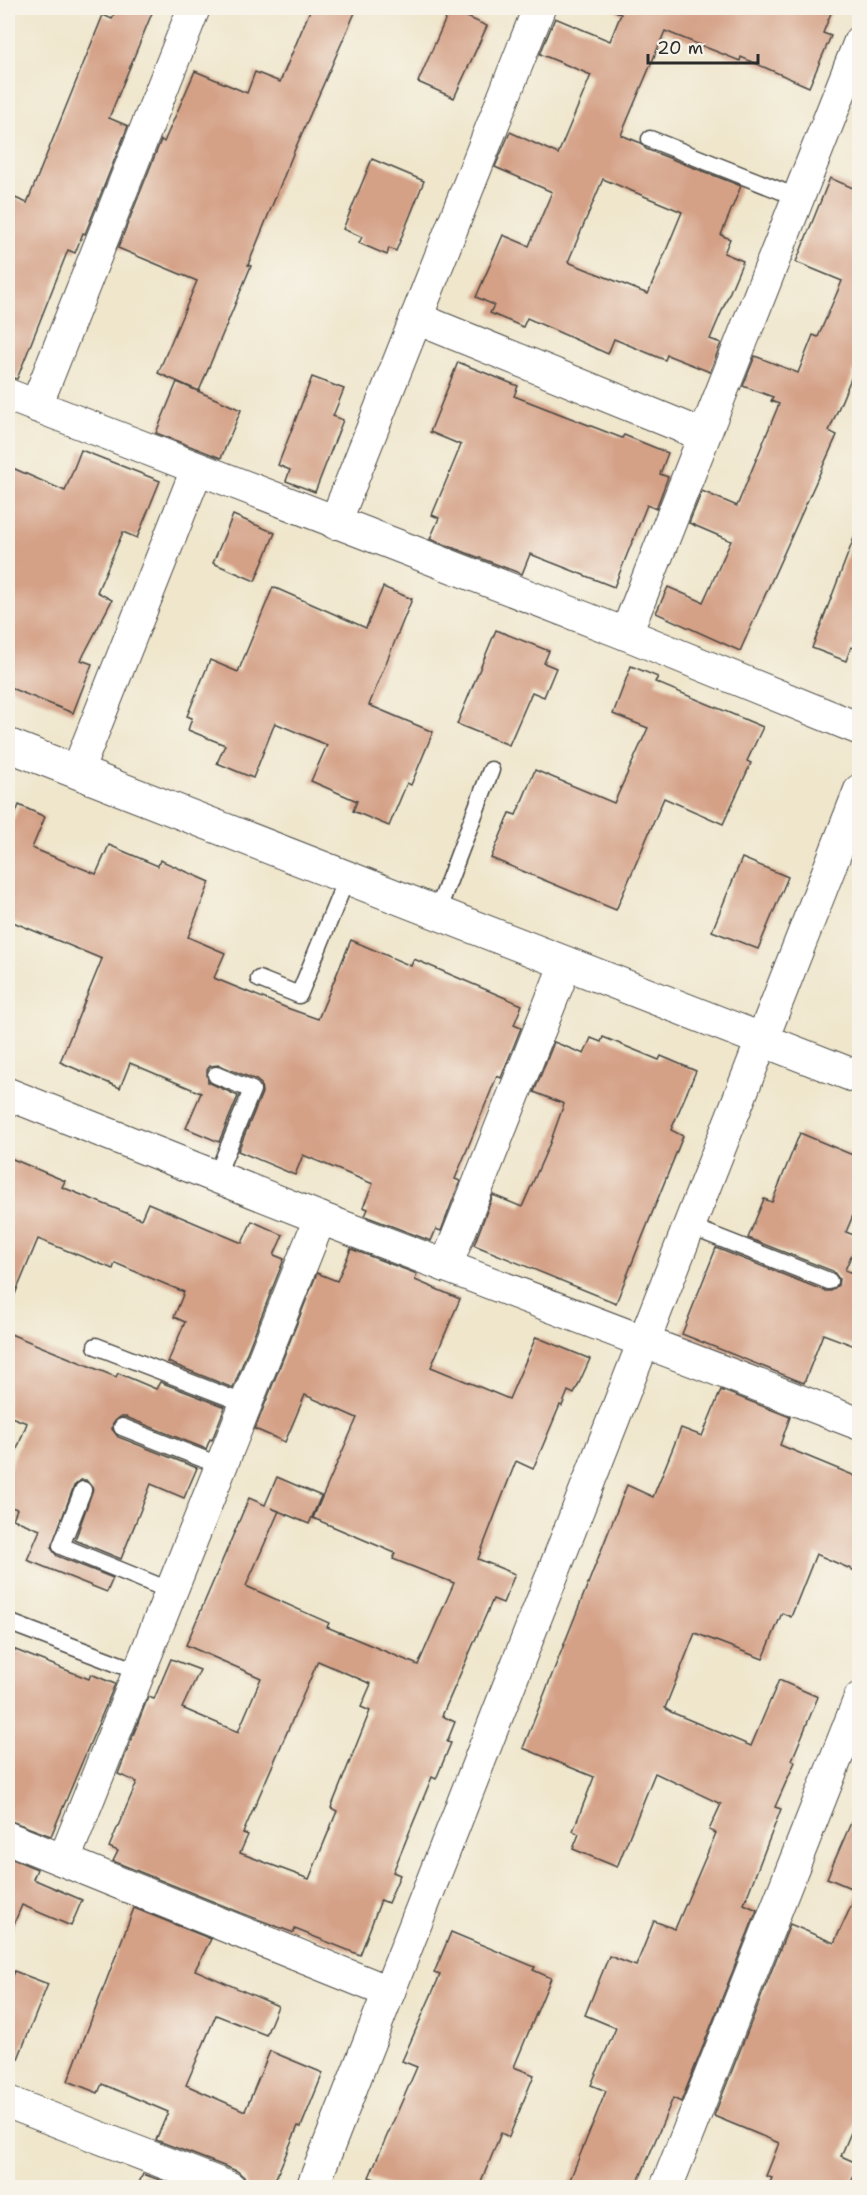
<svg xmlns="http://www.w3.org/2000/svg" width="867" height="2195" font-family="'Shantell Sans',sans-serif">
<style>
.building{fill:#d4a086;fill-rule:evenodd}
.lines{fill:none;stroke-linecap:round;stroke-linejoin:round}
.lane-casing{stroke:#484743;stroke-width:19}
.street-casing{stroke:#484743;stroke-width:34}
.secondary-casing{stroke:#484743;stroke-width:35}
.lane{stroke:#fff;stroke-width:16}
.street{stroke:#fff;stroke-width:32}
.secondary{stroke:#fff;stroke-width:33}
</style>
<rect width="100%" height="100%" fill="#f7f3e8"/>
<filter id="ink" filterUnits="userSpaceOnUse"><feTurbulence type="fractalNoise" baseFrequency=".0167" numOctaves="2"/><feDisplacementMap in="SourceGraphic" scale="12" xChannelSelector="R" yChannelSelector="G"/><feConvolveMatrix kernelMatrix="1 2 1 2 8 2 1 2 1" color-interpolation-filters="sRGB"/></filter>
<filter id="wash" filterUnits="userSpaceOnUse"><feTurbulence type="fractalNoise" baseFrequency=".008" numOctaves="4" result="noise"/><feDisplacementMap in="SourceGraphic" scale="24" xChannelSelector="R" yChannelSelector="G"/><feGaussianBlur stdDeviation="1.35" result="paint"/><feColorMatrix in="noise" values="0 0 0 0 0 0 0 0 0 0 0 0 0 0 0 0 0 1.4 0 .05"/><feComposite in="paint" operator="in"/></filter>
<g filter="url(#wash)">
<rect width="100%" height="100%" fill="#efe6cc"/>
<g id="blocks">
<g class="building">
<path d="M116 8H154L109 118 128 126 85 234 83 233 75 253 68 250 17 379 8 377V195L27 203 103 15 112 19Z"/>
<path d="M311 8H357L295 149 248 265 251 266 199 391 158 373 197 281 118 248 161 140 164 142 195 71 247 93 255 72 280 82Z"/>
<path d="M610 8H833L823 33 831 36 809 87 741 57 740 61 665 31 621 135 641 143 646 149 741 186 721 235 730 239 724 253 743 261 710 339 721 343 710 372 667 355 665 360 614 339 608 354 527 318 523 327 490 313 494 305 476 297 503 235 529 246 552 192 495 167 510 132 558 154 591 75 540 54 555 18 610 41 621 14ZM603 179 682 212 648 294 568 262Z"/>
<path d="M450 9 487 26 454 98 418 82Z"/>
<path d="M372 159 424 181 396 251 389 248 387 255 359 243 362 237 343 229Z"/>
<path d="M830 178 860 191V357L829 431 837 435 740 651 656 613 668 587 703 602 731 541 689 523 702 491 737 506 779 404 771 401 773 397 743 386 755 356 798 373 813 335 818 337 842 281 796 262Z"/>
<path d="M458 362 518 386 514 396 622 438 624 435 668 453 660 474 668 477 656 509 647 505 614 587 530 554 522 574 430 539 439 518 432 515 461 445 430 432Z"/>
<path d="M312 377 344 389 333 416 343 420 315 492 286 481 290 470 278 465Z"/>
<path d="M177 382 241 410 221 458 156 433Z"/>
<path d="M81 450 160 481 137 538 123 532 97 592 112 600 81 660 92 664 73 713 8 687V466L65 491Z"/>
<path d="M233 515 275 533 255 581 213 563Z"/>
<path d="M857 530H860V650L851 647 846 661 812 648Z"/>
<path d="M273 587 366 628 383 587 412 599 369 705 433 732 411 785 407 783 389 826 353 811 357 801 311 781 327 745 275 723 253 778 217 763 225 745 188 730 192 718 187 716 210 660 238 672Z"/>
<path d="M496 630 549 651 544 663 556 668 544 697 532 692 509 745 457 724Z"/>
<path d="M631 666 658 677 655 682 763 727 747 761 751 763 723 824 664 798 616 910 491 858 510 813 516 815 535 770 614 803 648 728 613 714Z"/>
<path d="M19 805 45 817 32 848 96 874 109 845 158 866 160 860 210 882 188 937 225 953 214 978 287 1008 318 1019 351 940 411 966 414 959 522 1005 514 1025 521 1028 501 1078 497 1076 455 1179 460 1181 441 1231 436 1229 431 1241 365 1216 368 1209 363 1207 373 1184 303 1155 295 1175 238 1151 262 1093 261 1084 256 1080 219 1065 210 1066 207 1070 208 1082 238 1096 219 1142 186 1128 201 1093 130 1063 120 1088 60 1062 102 959 8 920V833Z"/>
<path d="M742 858 788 877 758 949 712 931Z"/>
<path d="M603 1037 659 1060 661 1056 696 1071 671 1130 683 1136 616 1303 474 1245 493 1195 522 1207 550 1143 564 1104 534 1092 554 1042 584 1054 591 1038 601 1042Z"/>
<path d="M800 1133 860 1158V1199L846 1232 859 1237 845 1270 860 1276V1348L823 1334 804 1383 682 1334 716 1248 825 1291H831L838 1285 839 1279 833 1271 748 1238 764 1199 772 1202Z"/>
<path d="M8 1157 65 1181 62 1187 141 1219 148 1203 242 1243 252 1221 283 1235 274 1255 284 1259 233 1388 168 1362 185 1322 174 1317 184 1292 115 1263 113 1269 38 1239 8 1311Z"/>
<path d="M351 1249 417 1274 415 1280 460 1299 431 1367 509 1399 536 1337 590 1359 574 1394 568 1391 562 1406 560 1405 533 1469 516 1461 478 1559 515 1574 503 1603 493 1599 442 1716 455 1722 447 1742 451 1743 436 1779 432 1777 393 1872 400 1875 388 1903 381 1900 360 1955 295 1929 294 1933 244 1914 113 1861 118 1851 109 1847 137 1782 118 1774 148 1697 154 1699 171 1659 200 1670 182 1708 238 1732 261 1678 186 1645 249 1498 265 1505 277 1477 321 1496 309 1524 271 1508 279 1511 246 1586 329 1623 327 1627 418 1665 454 1583 393 1559 395 1553 313 1518 357 1418 305 1395 285 1442 255 1429 317 1273 337 1281ZM318 1661 371 1684 361 1707 370 1711 331 1808 337 1811 309 1879 240 1853 248 1835 243 1833Z"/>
<path d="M8 1333 116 1377 118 1373 156 1389 160 1382 225 1407 212 1440 210 1439 206 1449 126 1417H120L113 1423 112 1429 118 1437 197 1468 184 1498 151 1484 121 1559 75 1540 93 1489 86 1480H81L74 1486 51 1548 57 1556 113 1578 107 1592 27 1560 40 1530 13 1519 17 1509 8 1506V1473L27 1423 8 1416Z"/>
<path d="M721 1390 790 1417 780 1445 860 1478V1573L816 1554 791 1617 782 1613 763 1659 695 1633 665 1708 671 1712 751 1746 779 1680 818 1697 792 1760 795 1762 775 1807 781 1809 744 1904 757 1910 681 2102 673 2098 636 2187H567L606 2091 591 2085 616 2028 585 2015 609 1956 636 1966 654 1921 675 1929 716 1833 709 1830 721 1804 655 1773 617 1867 573 1849 579 1834 573 1831 594 1777 523 1748 627 1485 653 1497 681 1428 702 1436Z"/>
<path d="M8 1647 89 1679 91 1674 115 1684 51 1836 8 1820Z"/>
<path d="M860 1802V2111L841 2156 859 2164 849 2187H768L772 2178 766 2176 779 2143 714 2116 790 1924 834 1943 858 1891 827 1878Z"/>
<path d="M8 1857 37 1869 33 1879 82 1900 71 1926 22 1905 8 1938Z"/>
<path d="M134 1908 211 1939 195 1970 278 2006 266 2035 216 2015 186 2085 245 2111 270 2051 323 2073 301 2127 298 2126 272 2187H248L244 2177 237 2171 156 2140 168 2112 102 2084 98 2093 68 2081Z"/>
<path d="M451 1932 535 1967 533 1970 551 1978 514 2067 534 2075 509 2137 501 2133 479 2187H395L369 2177 417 2067 402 2061 440 1975 434 1973Z"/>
<path d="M14 1971 48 1984 9 2081 8 1987Z"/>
<path d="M143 2174 179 2187H137Z"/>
</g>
</g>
</g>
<g filter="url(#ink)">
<use href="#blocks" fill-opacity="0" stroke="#484743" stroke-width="1.5"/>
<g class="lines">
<defs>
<g id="lane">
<path d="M650 139 799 198"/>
<path d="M437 912 491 770"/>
<path d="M259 979 299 995 347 877"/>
<path d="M216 1177 252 1090 216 1075"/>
<path d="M689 1226 829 1281"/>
<path d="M96 1346 246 1404"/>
<path d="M122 1427 221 1466"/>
<path d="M83 1490 61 1546 171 1591"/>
<path d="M8 1622 139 1672"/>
</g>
<g id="street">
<path d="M416 318 703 435"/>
<path d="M8 395 626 634 860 729"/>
<path d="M36 406 194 8"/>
<path d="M335 523 539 8"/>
<path d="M626 634 860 41"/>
<path d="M77 772 197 469"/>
<path d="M8 1094 320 1218 860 1424"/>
<path d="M446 1266 566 963"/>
<path d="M8 1838 389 1992"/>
<path d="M64 1860 320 1218"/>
<path d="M8 2102 230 2188"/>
<path d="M312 2188 860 790"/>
<path d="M666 2188 860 1698"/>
</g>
<path id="secondary" d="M8 745 860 1078"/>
</defs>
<use href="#lane" class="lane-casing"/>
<use href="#street" class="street-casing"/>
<use href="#secondary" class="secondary-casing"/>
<use href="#lane" class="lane"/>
<use href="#street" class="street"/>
<use href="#secondary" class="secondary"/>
</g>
</g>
<rect width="867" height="2195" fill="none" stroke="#f7f3e8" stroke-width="30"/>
<path d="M648 54v9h110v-9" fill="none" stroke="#2b2b2b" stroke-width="3"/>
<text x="657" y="54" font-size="18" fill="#2b2b2b" stroke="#f7f3e8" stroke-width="4.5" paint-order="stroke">20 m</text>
</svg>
